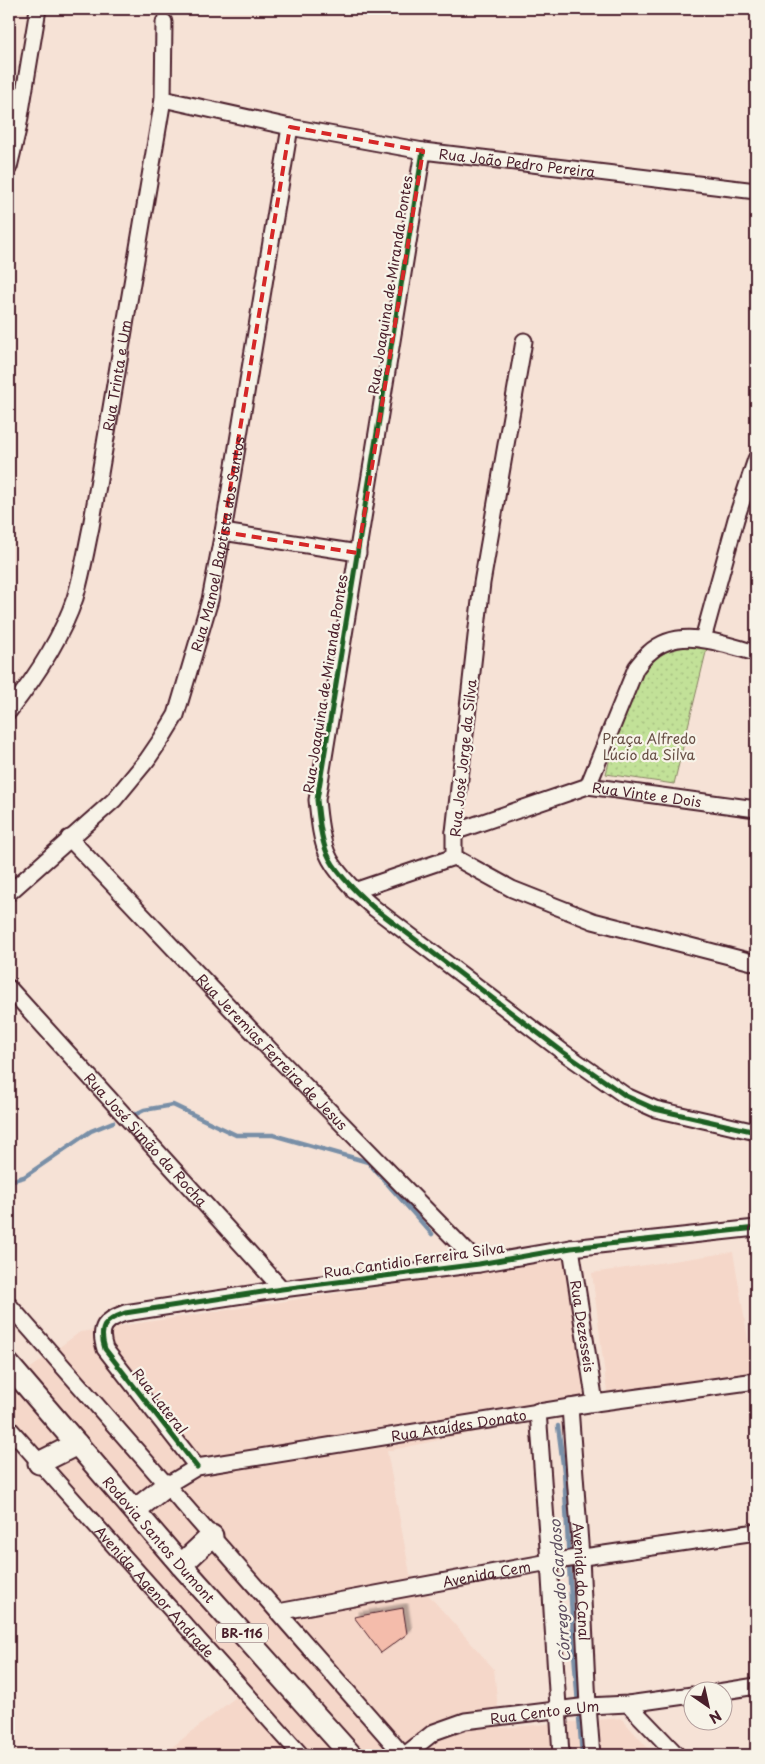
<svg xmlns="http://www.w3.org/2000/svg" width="765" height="1764" font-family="'Playpen Sans',sans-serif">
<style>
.built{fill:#f5d7c9}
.grass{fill:url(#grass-dots);stroke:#868062}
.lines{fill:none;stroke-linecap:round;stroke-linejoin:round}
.stream{stroke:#798fa7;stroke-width:4.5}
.building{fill:#f4bcab;stroke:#4a1f2b;filter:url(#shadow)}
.minor-casing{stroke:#4a1f2b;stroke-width:19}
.highway-casing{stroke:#4a1f2b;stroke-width:25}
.minor{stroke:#f7f3e8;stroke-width:15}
.highway{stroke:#f7f3e8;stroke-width:21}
.cycleway-casing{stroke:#f7f3e8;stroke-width:8}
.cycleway{stroke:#1b5e20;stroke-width:5}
.marked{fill:none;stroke:#d62828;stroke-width:4;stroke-dasharray:10 6;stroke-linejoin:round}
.labels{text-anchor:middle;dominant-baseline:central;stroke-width:4.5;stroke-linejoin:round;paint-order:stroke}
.shield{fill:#f7f3e8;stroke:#7e5f64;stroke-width:1}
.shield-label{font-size:12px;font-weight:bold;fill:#4a1f2b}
.street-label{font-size:14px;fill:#4a1f2b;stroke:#f7f3e8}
.park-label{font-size:14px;fill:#685046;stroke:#f7f3e8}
.water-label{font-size:15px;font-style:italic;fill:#5e4e5f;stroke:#f7f3e8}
</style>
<defs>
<pattern id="grass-dots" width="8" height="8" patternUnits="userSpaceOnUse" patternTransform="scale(1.25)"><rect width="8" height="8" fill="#c2e198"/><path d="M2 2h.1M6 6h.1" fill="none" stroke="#a8c183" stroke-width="1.8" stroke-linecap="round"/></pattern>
<filter id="shadow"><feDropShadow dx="4.5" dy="-4.5" stdDeviation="1" flood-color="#0004"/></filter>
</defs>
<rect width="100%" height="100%" fill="#f6e2d6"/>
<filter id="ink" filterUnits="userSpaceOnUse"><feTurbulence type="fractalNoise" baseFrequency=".02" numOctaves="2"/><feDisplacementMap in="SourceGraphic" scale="10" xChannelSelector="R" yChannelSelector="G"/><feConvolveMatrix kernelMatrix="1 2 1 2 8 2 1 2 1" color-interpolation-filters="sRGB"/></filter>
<g filter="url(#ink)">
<g class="built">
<path d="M733 1252 754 1374 607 1392 592 1273Z"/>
<path d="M566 1259 589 1408 387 1451 410 1574 494 1669 500 1728 621 1718 654 1755H162L236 1697 9 1437V1384L80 1332Z"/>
</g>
<path class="grass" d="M687 646 707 648 674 784 606 774 614 742 635 688 645 666 666 652Z"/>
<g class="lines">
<g class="stream">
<path d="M136 1114 144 1110 173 1105 236 1135H273L368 1162 432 1234"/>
<path d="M9 1181 24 1177 91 1131 113 1122"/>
<path d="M558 1426 564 1472 574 1653 582 1755"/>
</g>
</g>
<path class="building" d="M403 1608 407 1634 381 1653 354 1617Z"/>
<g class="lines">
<defs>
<g id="minor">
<path id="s1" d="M163 99 290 127 423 151 756 191"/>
<path d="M423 151 317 800C319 817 320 836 327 853 335 873 358 894 374 908L563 1052 626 1096 655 1109 756 1132"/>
<path d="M9 167 18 129 38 9"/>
<path d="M524 341 482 583 454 832V857L512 889 593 921 756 963"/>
<path d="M223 532 358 553"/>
<path d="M703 639 736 519 756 459"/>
<path id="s2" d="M9 711C35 678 61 639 75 598 82 575 86 551 91 527L163 99 164 22"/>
<path d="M588 786 636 668C640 663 644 657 649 653 679 625 722 644 756 653"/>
<path id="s3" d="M454 832 588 786 756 809"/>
<path id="s4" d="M69 838 273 1053 479 1264"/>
<path d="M354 891 454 857"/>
<path id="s5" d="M9 893 114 800 147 760 162 738 176 715 210 600 223 532 290 127"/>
<path id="s6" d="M9 988 282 1289"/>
<path id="s7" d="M571 1248 595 1403"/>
<path d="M9 1305 403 1755"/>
<path id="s8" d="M570 1407 581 1557 588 1706 592 1755"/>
<path d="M538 1411 549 1562 561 1755"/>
<path id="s9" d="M9 1428 301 1755"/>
<path d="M197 1467 105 1349C98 1327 105 1320 125 1313L282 1289 479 1264 571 1248 756 1228"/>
<path id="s10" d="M167 1485 197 1467 595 1403 756 1381"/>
<path id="s11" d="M278 1612 549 1562 756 1532"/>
<path d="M718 1692 756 1686"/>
<path d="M628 1704 677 1755"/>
<path id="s12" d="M405 1755 434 1732 465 1721 588 1706 628 1704 692 1695"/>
</g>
<g id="highway">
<path id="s13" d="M9 1365 181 1565 351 1755"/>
<path d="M39 1463 77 1444"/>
<path d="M135 1510 167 1485"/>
<path d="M181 1565 212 1536"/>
</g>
</defs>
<use href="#minor" class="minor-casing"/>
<use href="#highway" class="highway-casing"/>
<use href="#minor" class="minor"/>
<use href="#highway" class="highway"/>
<defs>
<g id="cycleway">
<path d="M423 151 317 800C319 817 320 836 327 853 335 873 358 894 374 908L563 1052 626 1096 655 1109 756 1132"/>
<path d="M197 1467 105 1349C98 1327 105 1320 125 1313L282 1289 479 1264 571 1248 756 1228"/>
</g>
</defs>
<use href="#cycleway" class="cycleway-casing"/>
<use href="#cycleway" class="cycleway"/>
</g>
</g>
<path class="marked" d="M290 127 423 151 358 553 223 532Z"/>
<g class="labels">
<rect class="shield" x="216" y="1623.5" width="52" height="19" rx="4"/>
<g class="shield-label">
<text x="242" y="1633">BR-116</text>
</g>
<g class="street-label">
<text stroke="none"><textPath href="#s1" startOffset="360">Rua João Pedro Pereira</textPath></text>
<text transform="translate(390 285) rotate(-81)">Rua Joaquina de Miranda Pontes</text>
<text stroke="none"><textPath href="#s2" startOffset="358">Rua Trinta e Um</textPath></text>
<text stroke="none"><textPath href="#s5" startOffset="422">Rua Manoel Baptista dos Santos</textPath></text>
<text transform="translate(325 684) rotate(-81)">Rua Joaquina de Miranda Pontes</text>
<text transform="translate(463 758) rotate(-84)">Rua José Jorge da Silva</text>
<text stroke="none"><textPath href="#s3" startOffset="201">Rua Vinte e Dois</textPath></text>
<text stroke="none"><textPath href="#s4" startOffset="295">Rua Jeremias Ferreira de Jesus</textPath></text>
<text stroke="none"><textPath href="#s6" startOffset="204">Rua José Simão da Rocha</textPath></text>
<text transform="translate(414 1260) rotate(-8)">Rua Cantidio Ferreira Silva</text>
<text stroke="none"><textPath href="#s7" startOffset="79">Rua Dezesseis</textPath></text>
<text transform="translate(160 1401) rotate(52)">Rua Lateral</text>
<text stroke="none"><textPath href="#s10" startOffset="300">Rua Ataídes Donato</textPath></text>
<text stroke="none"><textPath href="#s13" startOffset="230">Rodovia Santos Dumont</textPath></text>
<text stroke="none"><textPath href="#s11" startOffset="212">Avenida Cem</textPath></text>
<text stroke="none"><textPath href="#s8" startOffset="175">Avenida do Canal</textPath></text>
<text stroke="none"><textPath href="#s9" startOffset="219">Avenida Agenor Andrade</textPath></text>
<text stroke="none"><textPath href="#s12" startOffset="150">Rua Cento e Um</textPath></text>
</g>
<g class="park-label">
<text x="649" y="738">Praça Alfredo<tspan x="649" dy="16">Lúcio da Silva</tspan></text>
</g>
<g class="water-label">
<text transform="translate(559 1591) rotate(-94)">Córrego do Cardoso</text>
</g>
</g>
<rect width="765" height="1764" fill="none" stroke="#f7f3e8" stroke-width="30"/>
<rect x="15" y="15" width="735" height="1734" fill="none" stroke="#4a1f2b" stroke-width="2" filter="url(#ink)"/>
<g transform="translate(708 1706) rotate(146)"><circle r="24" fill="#f7f3e8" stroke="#b29e9c"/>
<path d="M0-4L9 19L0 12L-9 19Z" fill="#4a1f2b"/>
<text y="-8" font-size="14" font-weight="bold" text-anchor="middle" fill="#4a1f2b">N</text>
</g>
</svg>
